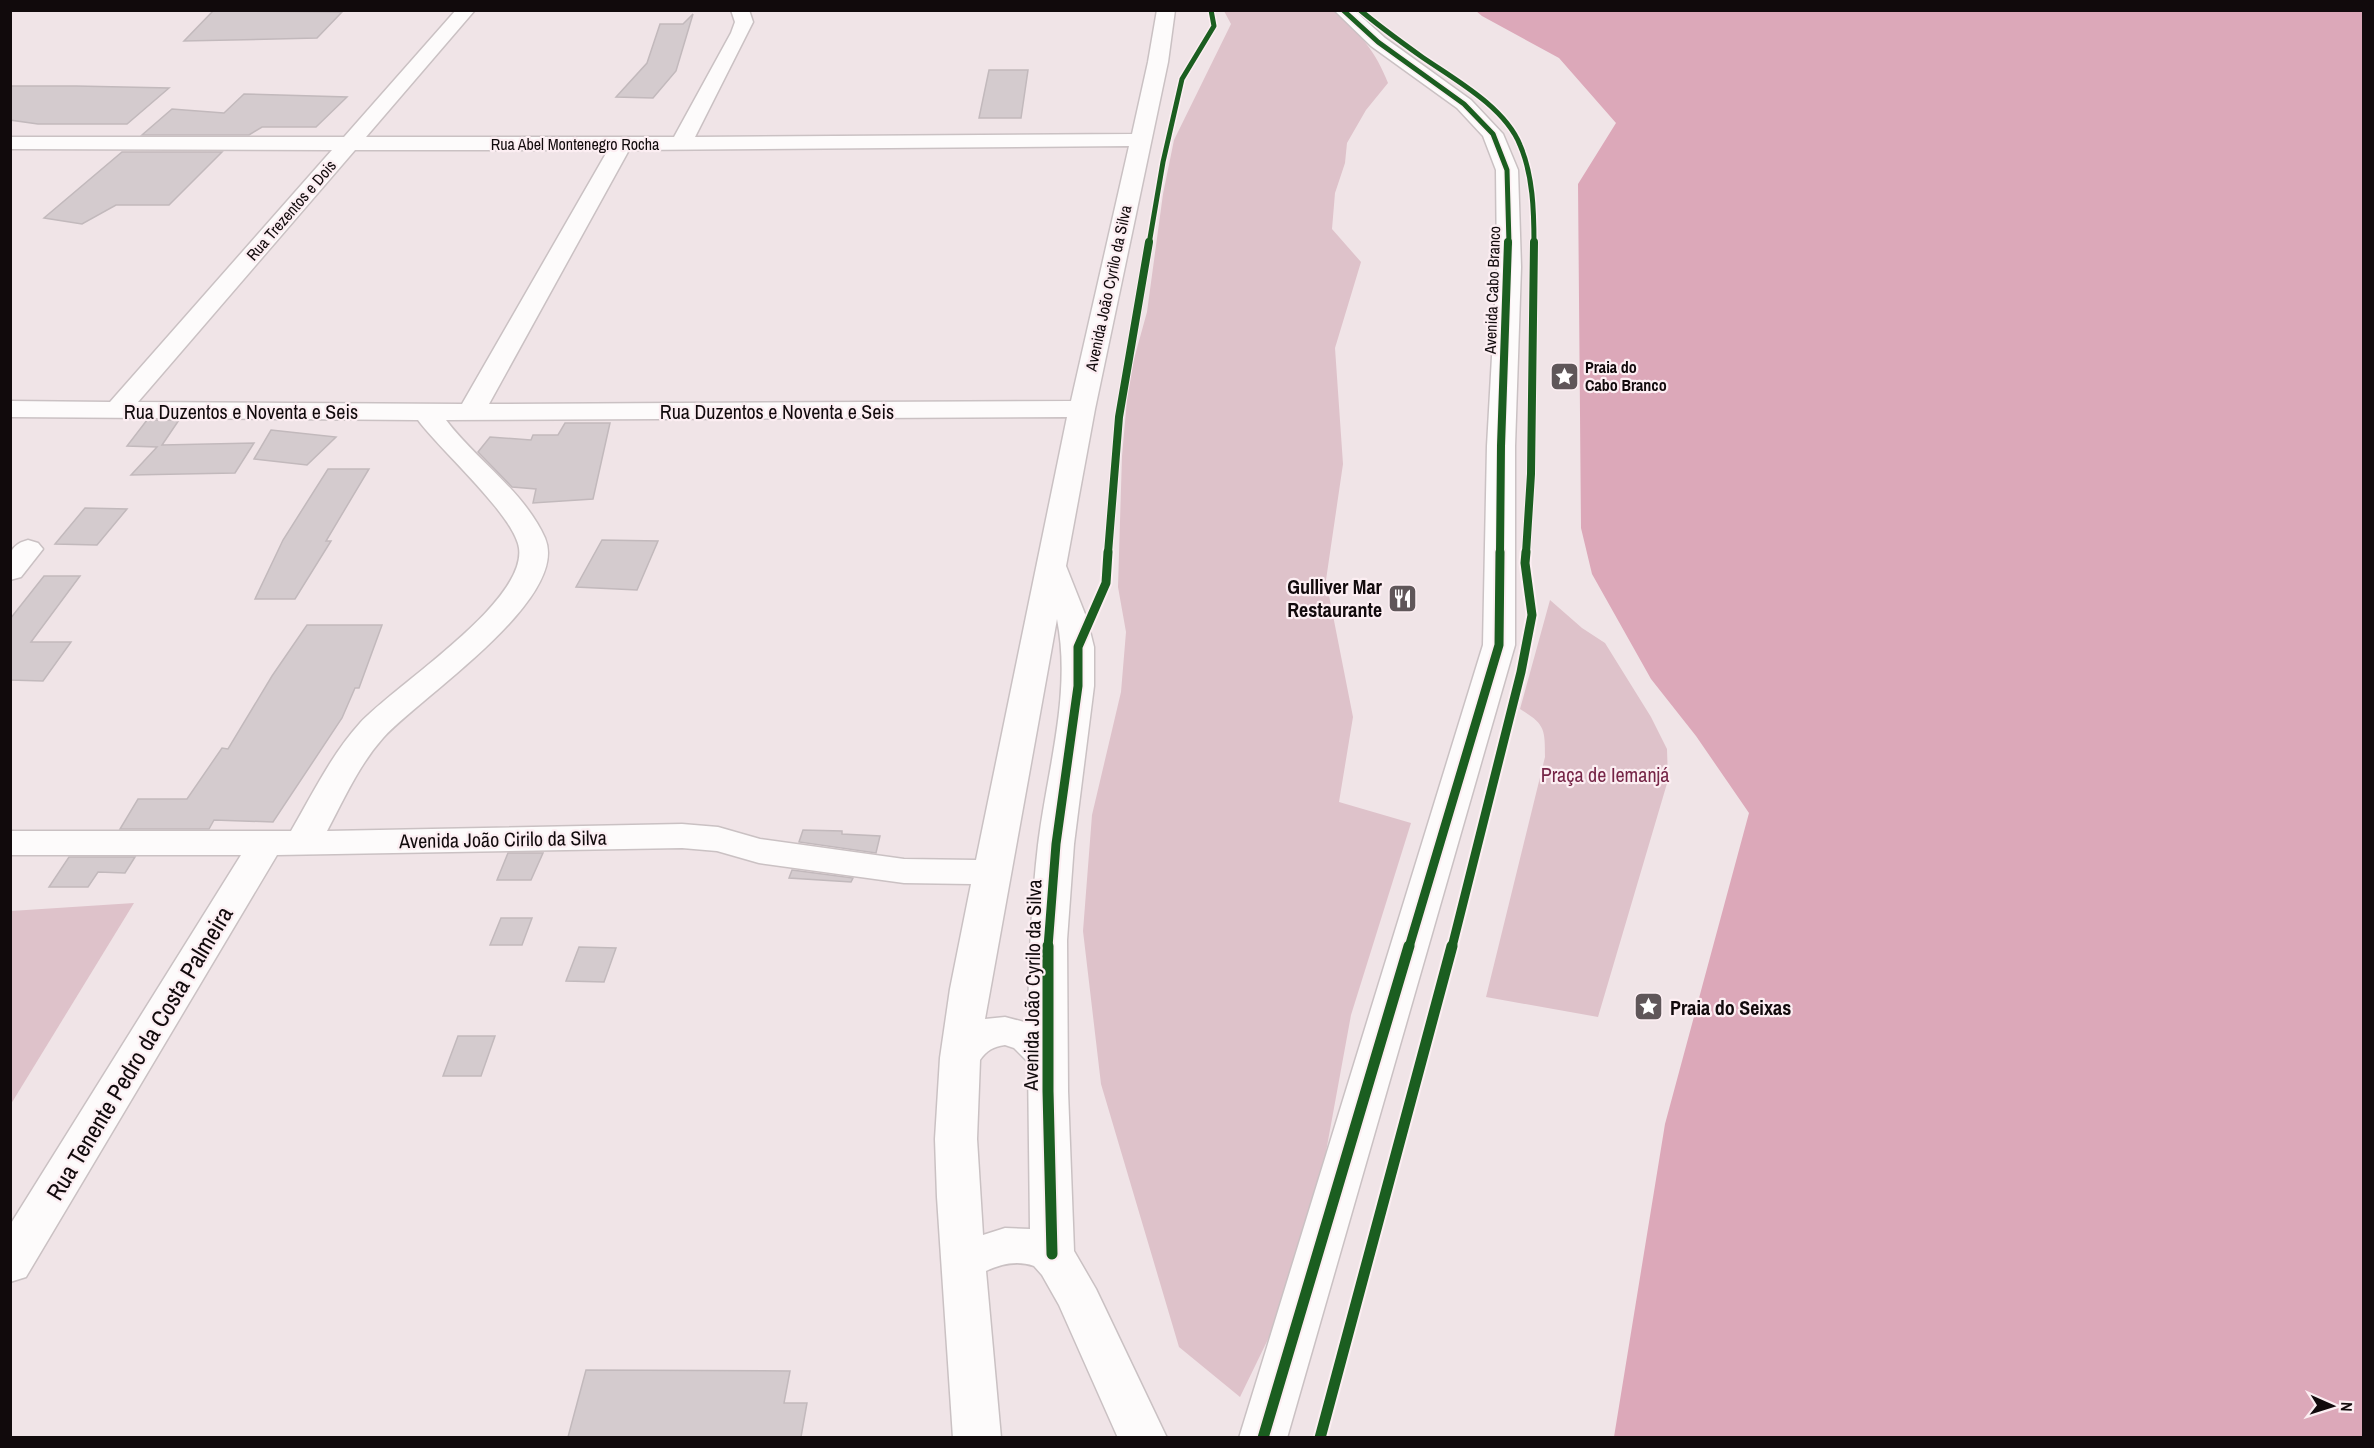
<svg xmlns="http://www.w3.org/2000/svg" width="2374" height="1448" font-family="'Archivo Narrow',sans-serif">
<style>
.green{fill:#dec2ca}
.water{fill:#dca8b9}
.building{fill:#d4cbce;stroke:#c2b9bc;stroke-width:1.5}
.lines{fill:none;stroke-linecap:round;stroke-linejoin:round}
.minor-casing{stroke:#cac1c3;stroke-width:3}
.minor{fill:#fdfbfb;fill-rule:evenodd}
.cycleway-far3-casing{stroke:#fceef2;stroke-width:8}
.cycleway-far2-casing{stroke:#fceef2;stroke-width:10}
.cycleway-far1-casing{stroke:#fceef2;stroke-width:13}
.cycleway-casing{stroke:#fceef2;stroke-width:15}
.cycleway-far3{stroke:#1b5e20;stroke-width:5}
.cycleway-far2{stroke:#1b5e20;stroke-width:8}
.cycleway-far1{stroke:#1b5e20;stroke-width:9}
.cycleway{stroke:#1b5e20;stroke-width:11}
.labels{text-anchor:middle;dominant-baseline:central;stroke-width:4.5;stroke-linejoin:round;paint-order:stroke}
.far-street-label{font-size:16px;fill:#110a0c;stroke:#fceef2}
.far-poi-label{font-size:16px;font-weight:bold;fill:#110a0c;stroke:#fceef2;text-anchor:start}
.street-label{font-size:20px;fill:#110a0c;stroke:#fceef2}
.poi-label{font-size:20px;font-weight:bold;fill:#110a0c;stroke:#fceef2;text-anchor:end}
.park-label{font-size:20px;fill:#762547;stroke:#fceef2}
.near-street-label{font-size:24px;fill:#110a0c;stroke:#fceef2}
</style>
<rect width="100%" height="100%" fill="#f0e4e7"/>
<g class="green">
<path d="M1224 11H1335C1360 33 1376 52 1388 83L1366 110 1347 143 1345 163 1335 193 1332 229 1361 262 1335 348 1343 464 1326 580 1353 717 1339 802 1411 823 1351 1015 1306 1261 1240 1397 1179 1347 1101 1084 1083 931 1092 815 1121 692 1126 632 1118 587 1122 456 1129 377 1147 312 1163 194 1174 140 1231 24Z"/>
<path d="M1550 600 1582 628 1605 643 1651 717 1667 749 1668 780 1598 1017 1486 997 1545 757C1545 729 1545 724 1520 709Z"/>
<path d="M134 903 11 1104V911Z"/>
</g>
<path class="water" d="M1476 11H2363V1437H1614L1665 1124 1749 813 1696 736 1651 679 1592 574 1581 528 1578 184 1616 123 1559 58 1482 16Z"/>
<g class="building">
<path d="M213 11 342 12 317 38 184 41Z"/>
<path d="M693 14 676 71 653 98 616 97 647 63 660 24H683Z"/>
<path d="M989 70H1028L1021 118H979Z"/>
<path d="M10 86H76L169 88 127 124H38L10 120Z"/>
<path d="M244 94 347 97 316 127H262L249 135H142L172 109 224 113Z"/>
<path d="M122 152H222L169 205H116L82 224 44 218Z"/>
<path d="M147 420H179L162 445 254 443 235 473 131 475 157 447 127 446Z"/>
<path d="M565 423H610L593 499 533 503 536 489 512 487 478 452 490 437 531 440 533 435H558Z"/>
<path d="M271 430 336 437 307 465 254 459Z"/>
<path d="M328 469H369L326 541H331L295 599H255L283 540Z"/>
<path d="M85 508 127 509 97 545 55 544Z"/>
<path d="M602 540 658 541 637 590 576 587Z"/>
<path d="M44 576H80L31 642H71L43 681 10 680V619Z"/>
<path d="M307 625H382L359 688H355L342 718 273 822 214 820 209 829H120L138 799H187L222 748 228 749 272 676Z"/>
<path d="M803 830 842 831V834L880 836 876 853 799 842Z"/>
<path d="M508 853H543L531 880H497Z"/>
<path d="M69 857H135L125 873 98 872 88 887H49Z"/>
<path d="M792 870 853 878 851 882 789 878Z"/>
<path d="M501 918H532L522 945H490Z"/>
<path d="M579 947 616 948 604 982 566 981Z"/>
<path d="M458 1036H495L481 1076H443Z"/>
<path d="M586 1370 790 1371 784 1403H807L801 1437H568Z"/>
</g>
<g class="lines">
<defs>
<g id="minor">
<path d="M456 10H475L366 137H674L731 33 735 22 731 10H749L753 22 695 137 1132 134 1148 62 1157 10H1175L1168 62 1095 409 1066 566 1087 619 1094 647V686L1074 844 1067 940 1068 1091 1074 1251 1096 1289 1167 1438H1118L1059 1305 1042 1275 1034 1266C1017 1260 1001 1264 986 1271L1001 1438H953L937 1197 935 1139 940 1058 950 989 971 884 904 883 759 863 717 851 682 848 277 855 26 1277 10 1282V1225L241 855H10V831H291C312 795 331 755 360 723 395 685 527 602 519 548 514 515 441 451 418 420L10 417V401L110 402 332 150 10 149V137H344ZM1129 146 1071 401 489 404 629 150ZM355 150H608L462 404 138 402ZM1067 417 976 860 904 859 760 839 718 827 682 824 327 831C344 799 359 765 383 738 420 697 571 599 545 538 524 491 476 460 446 420ZM1057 619C1072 694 1047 770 1038 845 1031 905 1029 963 1028 1023L1005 1017 985 1019ZM1005 1045 1014 1048 1028 1062 1030 1229 1005 1228 983 1235 977 1139 980 1060C987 1050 993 1047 1005 1045Z"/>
<path d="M1334 10H1354L1385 38 1471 100 1503 134 1518 170 1521 267 1515 446V645L1287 1438H1239L1483 645 1487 446 1497 267 1496 170 1483 136 1457 108 1371 46Z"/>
<path d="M28 540 38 543 43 549 21 577 10 580C10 560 5 546 28 540Z"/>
</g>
</defs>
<use href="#minor" class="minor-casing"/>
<use href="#minor" class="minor"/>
<defs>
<g id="cycleway-far3">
<path d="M1343 10 1378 42 1464 104 1493 134 1507 170 1509 244"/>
<path d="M1360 10C1380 27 1401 42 1422 57 1454 79 1505 107 1520 145 1533 175 1534 211 1534 244"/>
<path d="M1149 244 1163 162 1182 79 1214 26 1211 10"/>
</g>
<g id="cycleway-far2">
<path d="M1108 553 1119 417 1149 242"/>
<path d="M1500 553 1501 446 1508 242"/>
<path d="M1526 553 1531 474 1534 242"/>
</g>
<g id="cycleway-far1">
<path d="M1048 947 1056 844 1078 686V647L1106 583 1108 552"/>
<path d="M1409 947 1499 645 1500 552"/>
<path d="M1452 947 1521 672 1532 615 1525 563 1526 552"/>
</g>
<g id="cycleway">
<path d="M1048 946V1091L1052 1254"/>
<path d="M1263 1438 1409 946"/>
<path d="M1320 1438 1452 946"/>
</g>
</defs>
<use href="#cycleway-far3" class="cycleway-far3-casing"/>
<use href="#cycleway-far2" class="cycleway-far2-casing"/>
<use href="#cycleway-far1" class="cycleway-far1-casing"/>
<use href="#cycleway" class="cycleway-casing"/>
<use href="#cycleway-far3" class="cycleway-far3"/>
<use href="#cycleway-far2" class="cycleway-far2"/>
<use href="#cycleway-far1" class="cycleway-far1"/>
<use href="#cycleway" class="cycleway"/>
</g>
<defs>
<symbol id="sight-square" viewBox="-11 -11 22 22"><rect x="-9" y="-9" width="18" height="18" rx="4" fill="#5f5659" stroke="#fceef2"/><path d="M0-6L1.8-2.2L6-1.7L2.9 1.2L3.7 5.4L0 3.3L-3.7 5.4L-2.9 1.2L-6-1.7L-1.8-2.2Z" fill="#fff"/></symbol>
<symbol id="restaurant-square" viewBox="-11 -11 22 22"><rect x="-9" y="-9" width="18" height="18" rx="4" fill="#5f5659" stroke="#fceef2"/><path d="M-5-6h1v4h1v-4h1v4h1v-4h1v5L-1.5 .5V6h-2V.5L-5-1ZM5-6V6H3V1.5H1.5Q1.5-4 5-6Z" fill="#fff"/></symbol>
</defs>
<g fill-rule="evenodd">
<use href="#sight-square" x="1548" y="360" width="33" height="33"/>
<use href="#restaurant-square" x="1386" y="582" width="33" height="33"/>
<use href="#sight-square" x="1632" y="990" width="33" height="33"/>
</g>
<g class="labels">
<g class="far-street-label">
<text x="575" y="144">Rua Abel Montenegro Rocha</text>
<text transform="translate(291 210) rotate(-49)">Rua Trezentos e Dois</text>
<text transform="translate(1108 288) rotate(-78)">Avenida João Cyrilo da Silva</text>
<text transform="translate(1492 290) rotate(-88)">Avenida Cabo Branco</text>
</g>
<g class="far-poi-label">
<text x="1585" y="367">Praia do<tspan x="1585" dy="18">Cabo Branco</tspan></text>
</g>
<g class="street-label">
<text x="241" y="411">Rua Duzentos e Noventa e Seis</text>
<text x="777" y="411">Rua Duzentos e Noventa e Seis</text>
<text transform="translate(503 839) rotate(-1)">Avenida João Cirilo da Silva</text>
<text transform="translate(1032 985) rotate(-89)">Avenida João Cyrilo da Silva</text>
</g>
<g class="poi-label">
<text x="1382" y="586">Gulliver Mar<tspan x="1382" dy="23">Restaurante</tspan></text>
<text x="1670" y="1007" text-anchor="start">Praia do Seixas</text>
</g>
<g class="park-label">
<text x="1605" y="774">Praça de Iemanjá</text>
</g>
<g class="near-street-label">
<text transform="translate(139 1053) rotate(-59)">Rua Tenente Pedro da Costa Palmeira</text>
</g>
</g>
<rect width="2374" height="1448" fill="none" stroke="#110a0c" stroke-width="24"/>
<g transform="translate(2332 1406) rotate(93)" stroke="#fceef2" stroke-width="4.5" paint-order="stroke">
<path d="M0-4.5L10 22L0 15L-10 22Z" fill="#110a0c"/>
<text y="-9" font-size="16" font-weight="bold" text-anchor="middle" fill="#110a0c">N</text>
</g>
</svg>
